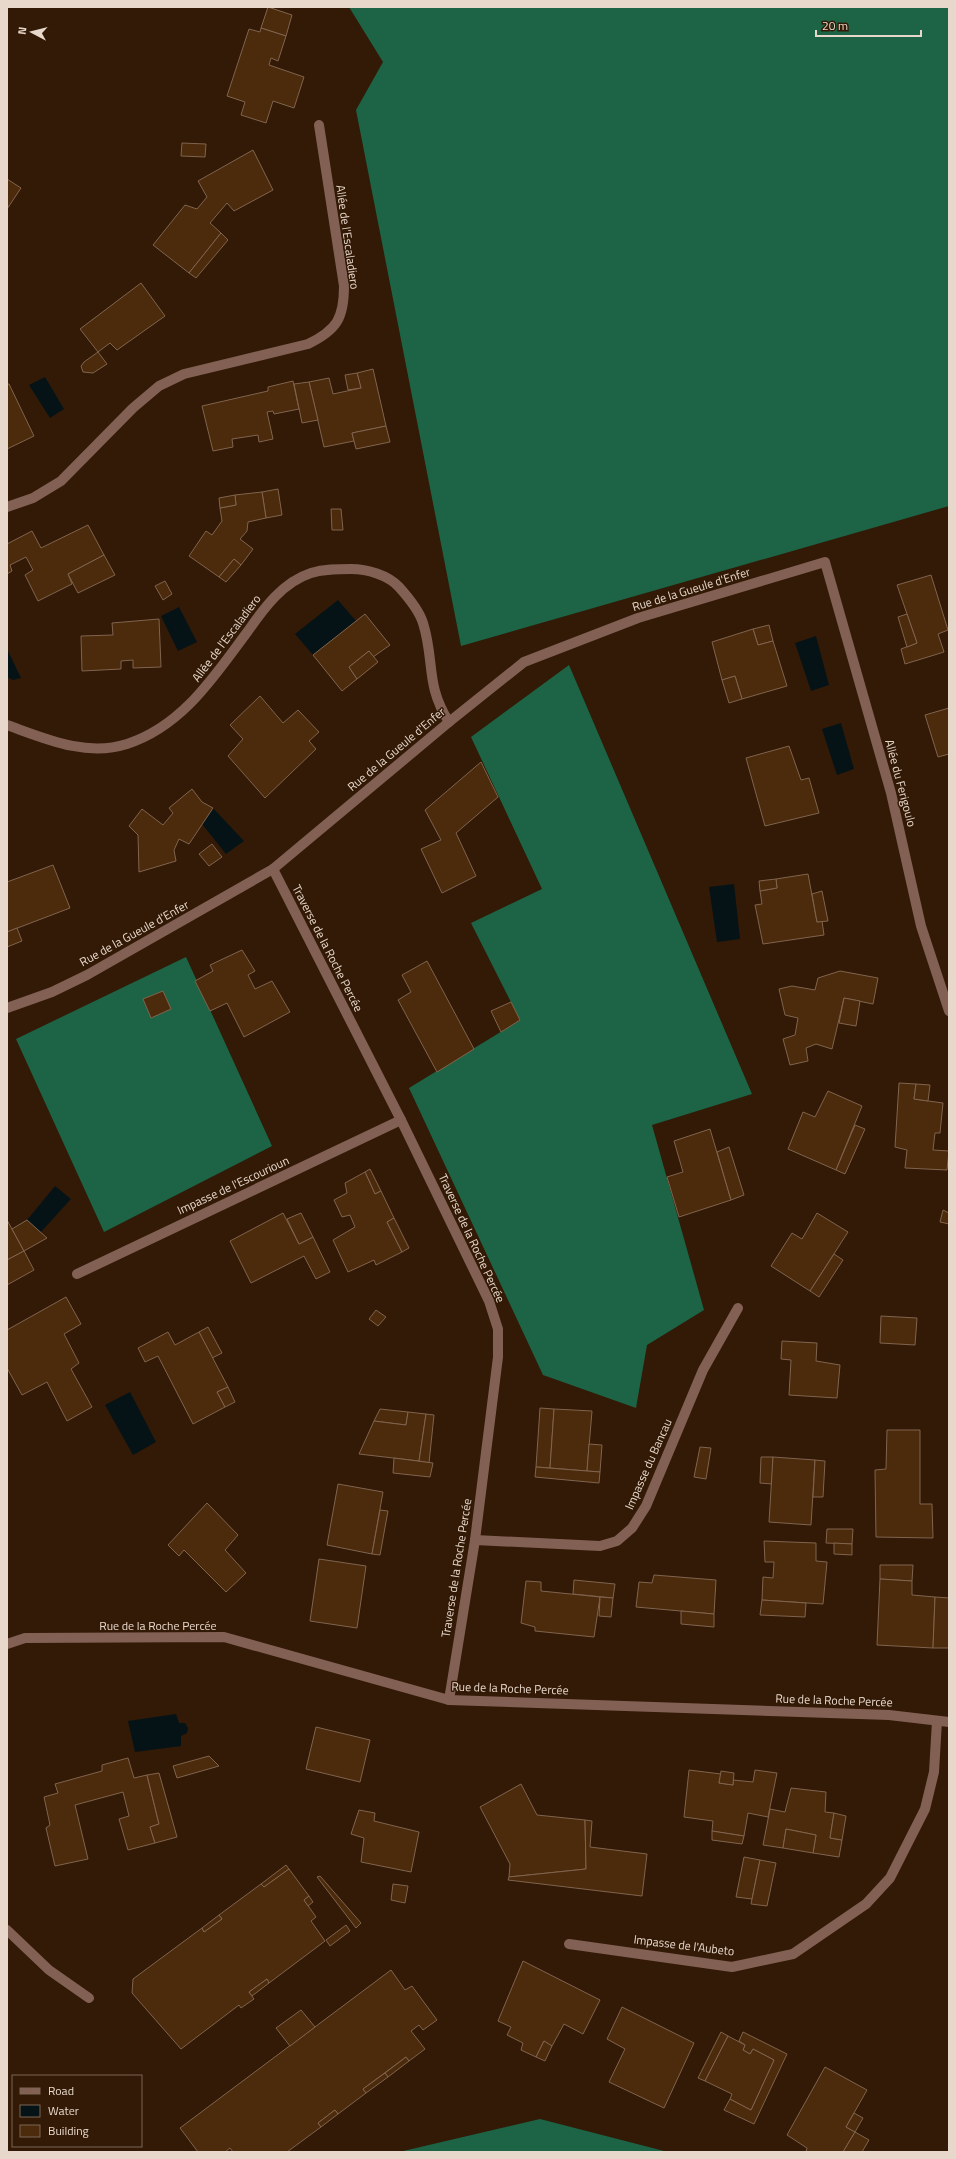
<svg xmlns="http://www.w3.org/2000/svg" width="956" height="2159" font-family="'Titillium Web',sans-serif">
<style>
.forest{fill:#1c6445}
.water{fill:#051317}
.building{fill:#4c2a0c;stroke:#80644e}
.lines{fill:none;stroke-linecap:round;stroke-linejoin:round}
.minor{stroke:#836054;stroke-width:10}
.labels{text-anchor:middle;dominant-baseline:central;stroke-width:3;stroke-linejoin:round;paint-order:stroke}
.street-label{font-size:12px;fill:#e8d8cc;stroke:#321a06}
</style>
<rect width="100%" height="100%" fill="#321a06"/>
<g class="forest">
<path d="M349 7H949V506L461 646 356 110 383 62Z"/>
<path d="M569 665 752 1094 652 1125 704 1310 647 1345 636 1408 543 1375 409 1088 520 1020 471 923 542 889 471 737Z"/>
<path d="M186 957 272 1146 104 1232 16 1039Z"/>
<path d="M540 2119 668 2152H399Z"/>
</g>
<g class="water">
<path d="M45 377 64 409 50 418 29 385Z"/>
<path d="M338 600 356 621 313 655 295 634Z"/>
<path d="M179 607 197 642 178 651 161 616Z"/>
<path d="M816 636 829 685 811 691 795 643Z"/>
<path d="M7 649 21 678 13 680 7 677Z"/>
<path d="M841 723 854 769 837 775 822 729Z"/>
<path d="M213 808 244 841 226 854 202 824Z"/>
<path d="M734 884 740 939 717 942 709 887Z"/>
<path d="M55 1186 71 1199 40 1233 27 1220Z"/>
<path d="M130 1392 156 1442 133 1455 105 1405Z"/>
<path d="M176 1714 179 1723H185L188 1728 187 1733 181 1736V1746L135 1752 128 1721Z"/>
</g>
<g class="building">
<path d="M268 7 292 15 286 36 261 28Z"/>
<path d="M261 28 286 36 278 61 271 58 269 65 304 77 294 108 273 101 266 123 241 115 245 102 227 96 249 29 260 32Z"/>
<path d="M182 143 206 144 205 157 181 156Z"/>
<path d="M253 150 273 190 234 211 227 203 210 223 221 233 189 273 153 245 185 205 197 209 207 197 198 181Z"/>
<path d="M7 179 21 188 7 209Z"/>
<path d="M221 233 228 240 196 278 189 273Z"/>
<path d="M141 283 165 316 117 350 110 343 98 352 80 329Z"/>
<path d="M98 352 107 364 93 373 83 372 81 366 84 362Z"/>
<path d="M373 369 386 426 352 433 354 441 324 447 309 382 329 378 333 394 361 388 357 373Z"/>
<path d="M357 373 361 388 348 390 345 375Z"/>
<path d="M293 381 299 409 274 414 273 411 267 412 273 439 259 442 258 435 232 439 233 447 213 451 202 406 268 391V387Z"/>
<path d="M309 382 318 420 302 423 294 384Z"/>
<path d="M7 384H9L34 436 7 449Z"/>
<path d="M386 426 390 442 356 449 352 433Z"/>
<path d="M278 489 282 515 266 518 262 492Z"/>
<path d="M262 492 266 518 248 522 247 531 240 539 253 549 241 565 234 559 219 577 189 556 206 531 212 535 222 521 220 508 236 505 235 495Z"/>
<path d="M235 495 236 505 220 508 219 498Z"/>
<path d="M331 509H341L343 530H332Z"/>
<path d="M88 525 104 555 68 574 72 584 38 601 25 575 33 570 26 557 10 565 12 571 7 574V544L32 531 41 548Z"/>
<path d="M104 555 115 575 78 593 68 574Z"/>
<path d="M234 559 241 565 226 582 219 577Z"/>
<path d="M931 575 948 630 938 634 944 652 905 664 901 649 917 643 897 585Z"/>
<path d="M165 581 172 594 163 600 155 586Z"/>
<path d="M365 614 390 645 373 657 369 651 349 667 357 679 342 691 313 655Z"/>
<path d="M907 614 917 643 907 647 898 617Z"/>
<path d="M159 619 161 667 133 668V660L121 661V669L82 671 81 636 113 635 112 623Z"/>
<path d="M769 625 773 641 758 645 753 629Z"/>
<path d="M753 629 758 645 773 641 787 686 742 699 735 676 722 680 712 642Z"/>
<path d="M369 651 378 662 357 679 349 667Z"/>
<path d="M735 676 742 699 729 703 722 680Z"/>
<path d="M260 696 283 723 298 710 319 732 309 741 316 749 265 798 228 756 243 739 230 725Z"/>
<path d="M949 708V754L938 757 925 715Z"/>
<path d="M789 746 801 780 809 778 819 813 765 826 746 758Z"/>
<path d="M481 762 498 797 456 833 476 876 442 893 421 849 441 840 425 810Z"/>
<path d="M192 789 202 802 213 808 189 844 179 839 174 850 176 861 139 872 138 835 129 826 142 809 163 825 173 813 169 808Z"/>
<path d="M212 844 222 857 209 866 199 854Z"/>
<path d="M53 865 70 908 7 932V882Z"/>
<path d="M808 874 817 922 822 921 824 935 763 944 755 905 762 904 760 891 777 888 776 879Z"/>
<path d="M776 879 777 888 760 891 759 881Z"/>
<path d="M822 891 828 921 817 922 812 894Z"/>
<path d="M17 928 22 941 7 947V932Z"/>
<path d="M242 950 255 971 248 975 255 989 272 981 290 1012 244 1037 227 1003 210 1011 195 981 213 971 210 965Z"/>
<path d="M427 961 474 1049 437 1072 398 1000 411 992 402 975Z"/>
<path d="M840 971 878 978 873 1004 844 998 832 1049 816 1044 806 1048 808 1061 790 1065 783 1039 795 1035 798 1018 785 1015 779 989 792 986 815 990 818 978Z"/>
<path d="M163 991 171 1009 151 1018 143 999Z"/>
<path d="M844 998 860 1001 856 1026 839 1023Z"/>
<path d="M511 1002 520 1020 501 1032 491 1011Z"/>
<path d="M899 1083 916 1084 914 1099 943 1103 940 1133H935L933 1150 949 1151 947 1170 905 1168 907 1150 895 1147Z"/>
<path d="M916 1084 930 1085 928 1101 914 1099Z"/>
<path d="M828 1091 862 1106 836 1170 788 1149 803 1112 815 1117Z"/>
<path d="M855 1125 865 1129 845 1174 836 1170Z"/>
<path d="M710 1129 731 1200 679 1217 667 1177 683 1172 674 1141Z"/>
<path d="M729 1147 744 1195 731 1200 717 1152Z"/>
<path d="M370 1169 381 1191 375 1194 365 1172Z"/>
<path d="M365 1172 375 1194 381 1191 394 1218 387 1222 402 1252 376 1265 374 1260 348 1272 333 1240 355 1227 350 1215 342 1217 334 1200 347 1193 345 1183Z"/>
<path d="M943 1210 949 1213V1224L940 1222Z"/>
<path d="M283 1213 299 1244 313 1237 330 1272 316 1279 304 1256 251 1283 230 1241Z"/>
<path d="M301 1213 313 1237 299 1244 287 1219Z"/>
<path d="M817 1213 848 1232 810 1291 771 1266 792 1233 802 1239Z"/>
<path d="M394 1218 409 1248 402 1252 387 1222Z"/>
<path d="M7 1220 24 1251 7 1260Z"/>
<path d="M27 1220 47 1238 24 1251 12 1229Z"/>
<path d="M24 1251 34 1270 7 1285V1260Z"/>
<path d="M834 1254 843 1260 819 1297 810 1291Z"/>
<path d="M66 1297 81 1324 64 1334 79 1363 71 1369 92 1407 67 1421 47 1382 22 1395 7 1368V1330Z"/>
<path d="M376 1310 386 1317 378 1326 369 1319Z"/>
<path d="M881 1316 917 1318 915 1345 880 1343Z"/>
<path d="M208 1327 222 1353 212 1358 199 1332Z"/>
<path d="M168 1332 175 1345 199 1332 228 1387 217 1392 225 1407 193 1424 158 1356 145 1362 138 1348Z"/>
<path d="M782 1341 817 1343 816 1361 840 1365 837 1398 789 1395 791 1360 781 1359Z"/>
<path d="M228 1387 235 1402 225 1407 217 1392Z"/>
<path d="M540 1408 554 1409 550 1468 536 1467Z"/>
<path d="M380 1409 408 1412 406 1425 374 1421Z"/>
<path d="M554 1409 592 1411 587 1471 550 1468Z"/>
<path d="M408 1412 426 1414 419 1461 359 1454 374 1421 406 1425Z"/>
<path d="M426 1414 434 1415 429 1463 419 1461Z"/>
<path d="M887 1430H920V1504H932L933 1538 876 1537 875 1470 886 1469Z"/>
<path d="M589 1444 602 1445 600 1472 587 1471Z"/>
<path d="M700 1447 711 1448 706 1479 694 1477Z"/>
<path d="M761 1457H773L772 1484 760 1483Z"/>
<path d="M773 1457 815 1460 811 1525 769 1522Z"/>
<path d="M394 1458 433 1463 430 1477 393 1473Z"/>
<path d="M815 1460 825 1461 823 1497H813Z"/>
<path d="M536 1467 600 1472 599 1483 535 1477Z"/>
<path d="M338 1484 383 1492 372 1554 327 1545Z"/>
<path d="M207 1503 238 1535 225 1550 246 1573 226 1592 184 1550 179 1556 168 1545Z"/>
<path d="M380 1510 388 1511 380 1555 372 1554Z"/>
<path d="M827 1529H853L852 1544 826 1543Z"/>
<path d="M764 1541 816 1543V1561L827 1562 823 1604 762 1600 763 1577 773 1578 774 1562H765Z"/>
<path d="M834 1543 852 1544V1555L834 1554Z"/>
<path d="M319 1559 366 1566 357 1628 310 1621Z"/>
<path d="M880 1565H913L912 1581 880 1579Z"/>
<path d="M654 1575 716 1580 714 1614 636 1607 639 1582 652 1583Z"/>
<path d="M880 1579 912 1581V1595L935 1597 933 1648 877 1645Z"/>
<path d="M574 1580 615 1584 613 1598 573 1594Z"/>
<path d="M526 1581 541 1582V1591L600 1597 594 1637 535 1631V1627L521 1623Z"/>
<path d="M600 1597 613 1598 611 1617 599 1616Z"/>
<path d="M935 1597 949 1598V1648H933Z"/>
<path d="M762 1600 806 1603 805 1617 760 1615Z"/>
<path d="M681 1611 714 1614V1627L681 1624Z"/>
<path d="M316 1727 370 1740 360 1782 306 1769Z"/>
<path d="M209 1756 219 1766 177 1778 173 1766Z"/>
<path d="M128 1758 134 1778 147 1775 159 1824 150 1827 155 1843 128 1850 119 1819 129 1816 123 1792 75 1805 88 1859 55 1866 46 1828 50 1825 44 1797 58 1793 55 1784 102 1771V1765Z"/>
<path d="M689 1770 721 1774 719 1783 733 1785V1780L753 1782 755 1770 777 1773 768 1817 748 1813 744 1836 712 1831 713 1821 684 1817Z"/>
<path d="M721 1771 734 1773 733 1785 719 1783Z"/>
<path d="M159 1773 177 1837 155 1843 150 1827 159 1824 147 1775Z"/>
<path d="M521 1784 537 1815 585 1820 586 1869 509 1877 510 1864 480 1807Z"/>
<path d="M791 1788 826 1792 825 1812 834 1813 830 1838 842 1840 839 1857 813 1853 816 1835 786 1829 783 1848 763 1845 770 1809 785 1812Z"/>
<path d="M359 1810 375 1813 374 1821 419 1832 411 1872 361 1862 364 1838 351 1834Z"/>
<path d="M834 1813 846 1816 842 1840 830 1838Z"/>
<path d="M585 1820 592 1821 590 1847 647 1854 642 1896 508 1880 509 1877 586 1869Z"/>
<path d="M786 1829 816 1835 813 1853 783 1848Z"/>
<path d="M712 1831 744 1836 742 1844 712 1840Z"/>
<path d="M744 1857 760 1860 752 1899 736 1897Z"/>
<path d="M760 1860 776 1863 767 1906 751 1904Z"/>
<path d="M286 1865 289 1869 264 1887 261 1884Z"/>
<path d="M289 1869 309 1896 304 1900 316 1917 311 1921 325 1941 269 1983 267 1979 249 1992 254 1999 241 2008 239 2005 181 2049 132 1993 133 1979 202 1928 204 1932 222 1919 219 1915 261 1884 264 1887Z"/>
<path d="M320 1876 361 1923 356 1928 317 1877Z"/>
<path d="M393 1884 408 1886 405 1903 391 1900Z"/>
<path d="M309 1896 313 1902 308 1906 304 1900Z"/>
<path d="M219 1915 222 1919 204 1932 202 1928Z"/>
<path d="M346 1925 350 1931 330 1946 326 1940Z"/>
<path d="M523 1961 600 2000 583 2034 564 2024 552 2046 544 2041 536 2057 521 2050 523 2043 507 2035 511 2027 498 2021Z"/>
<path d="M391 1970 405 1990 412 1986 437 2020 423 2030 419 2025 411 2031 425 2049 409 2061 406 2057 363 2089 366 2093 338 2114 335 2110 318 2123 321 2127 287 2152H233L230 2148 225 2152H198L180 2128Z"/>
<path d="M267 1979 269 1983 252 1996 249 1992Z"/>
<path d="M622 2007 694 2043 664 2108 609 2082 625 2049 607 2039Z"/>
<path d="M301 2010 315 2027 290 2046 276 2028Z"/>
<path d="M721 2032 728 2036 705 2081 698 2078Z"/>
<path d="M743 2032 787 2054 754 2124 724 2110 730 2099 751 2110 774 2060 753 2049 750 2054 743 2050 745 2045 739 2041Z"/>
<path d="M728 2036 745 2045 743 2050 750 2054 753 2049 774 2060 751 2110 730 2099 732 2094 705 2081Z"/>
<path d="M544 2041 552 2046 545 2061 536 2057Z"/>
<path d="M406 2057 409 2061 388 2077 385 2073Z"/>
<path d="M825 2067 867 2090 846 2127 855 2132 843 2152H806L807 2148 787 2135Z"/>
<path d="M385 2073 388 2077 366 2093 363 2089Z"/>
<path d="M335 2110 338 2114 321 2127 318 2123Z"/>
<path d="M854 2113 863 2118 855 2132 846 2127Z"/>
<path d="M855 2132 869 2140 862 2152H843Z"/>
</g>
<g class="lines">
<g class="minor">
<path d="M7 507 33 498 61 481 133 408 159 386 184 374 308 344C337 330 344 318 344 286L319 125"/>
<path d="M7 725C46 739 86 757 127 744 183 726 215 675 248 631 264 608 283 582 311 573 324 569 337 569 351 569 367 569 388 575 399 587 408 597 419 610 423 623 435 661 425 685 449 722"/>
<path d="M273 869 401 1120 489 1301 498 1329V1357L475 1540 449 1700"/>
<path d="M7 1008 52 992 87 975 273 869 449 722 524 662 638 618 825 562 891 793 921 926 949 1011"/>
<path d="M77 1274 401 1120"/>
<path d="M475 1540 600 1546 617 1541 632 1528 646 1506 703 1370 738 1308"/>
<path d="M7 1644 25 1638 224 1637 449 1700 889 1715 949 1722"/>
<path d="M7 1930 49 1970 89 1998"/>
<path d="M569 1944 732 1967 793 1954 866 1904 890 1878 925 1809 934 1772 937 1721"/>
</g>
</g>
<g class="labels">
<g class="street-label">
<text transform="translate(348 237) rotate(82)">Allée de l'Escaladiero</text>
<text transform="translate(691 589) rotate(-17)">Rue de la Gueule d'Enfer</text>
<text transform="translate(226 638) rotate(-53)">Allée de l'Escaladiero</text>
<text transform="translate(396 749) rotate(-40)">Rue de la Gueule d'Enfer</text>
<text transform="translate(901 783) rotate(75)">Allée du Ferigoulo</text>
<text transform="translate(134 933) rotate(-29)">Rue de la Gueule d'Enfer</text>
<text transform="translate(328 948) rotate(63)">Traverse de la Roche Percée</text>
<text transform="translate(233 1185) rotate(-25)">Impasse de l'Escourioun</text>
<text transform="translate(472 1238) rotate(65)">Traverse de la Roche Percée</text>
<text transform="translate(648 1464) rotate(-66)">Impasse du Bancau</text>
<text transform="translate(456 1568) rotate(-81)">Traverse de la Roche Percée</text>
<text x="158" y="1625">Rue de la Roche Percée</text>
<text transform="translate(510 1688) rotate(2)">Rue de la Roche Percée</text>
<text transform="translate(834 1700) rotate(2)">Rue de la Roche Percée</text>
<text transform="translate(684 1945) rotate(7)">Impasse de l'Aubeto</text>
</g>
</g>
<rect width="956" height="2159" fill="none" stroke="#e8d8cc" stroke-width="16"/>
<rect x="12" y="2075" width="130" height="72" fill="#321a06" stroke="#7b6655"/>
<rect x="20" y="2088" width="20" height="6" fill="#836054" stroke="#7b6655"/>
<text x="48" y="2095" font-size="12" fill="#e8d8cc">Road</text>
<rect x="20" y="2105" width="20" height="12" fill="#051317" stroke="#7b6655"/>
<text x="48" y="2115" font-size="12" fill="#e8d8cc">Water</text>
<rect x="20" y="2125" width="20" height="12" fill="#4c2a0c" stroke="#7b6655"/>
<text x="48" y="2135" font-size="12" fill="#e8d8cc">Building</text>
<g transform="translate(32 32) rotate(277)" stroke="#321a06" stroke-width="3" paint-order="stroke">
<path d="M0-3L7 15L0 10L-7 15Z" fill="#e8d8cc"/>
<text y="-6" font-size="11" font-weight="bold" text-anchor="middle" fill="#e8d8cc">N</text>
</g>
<path d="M816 30v6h105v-6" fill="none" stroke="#e8d8cc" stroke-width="2"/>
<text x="822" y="30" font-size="12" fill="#e8d8cc" stroke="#321a06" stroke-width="3" paint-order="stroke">20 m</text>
</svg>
